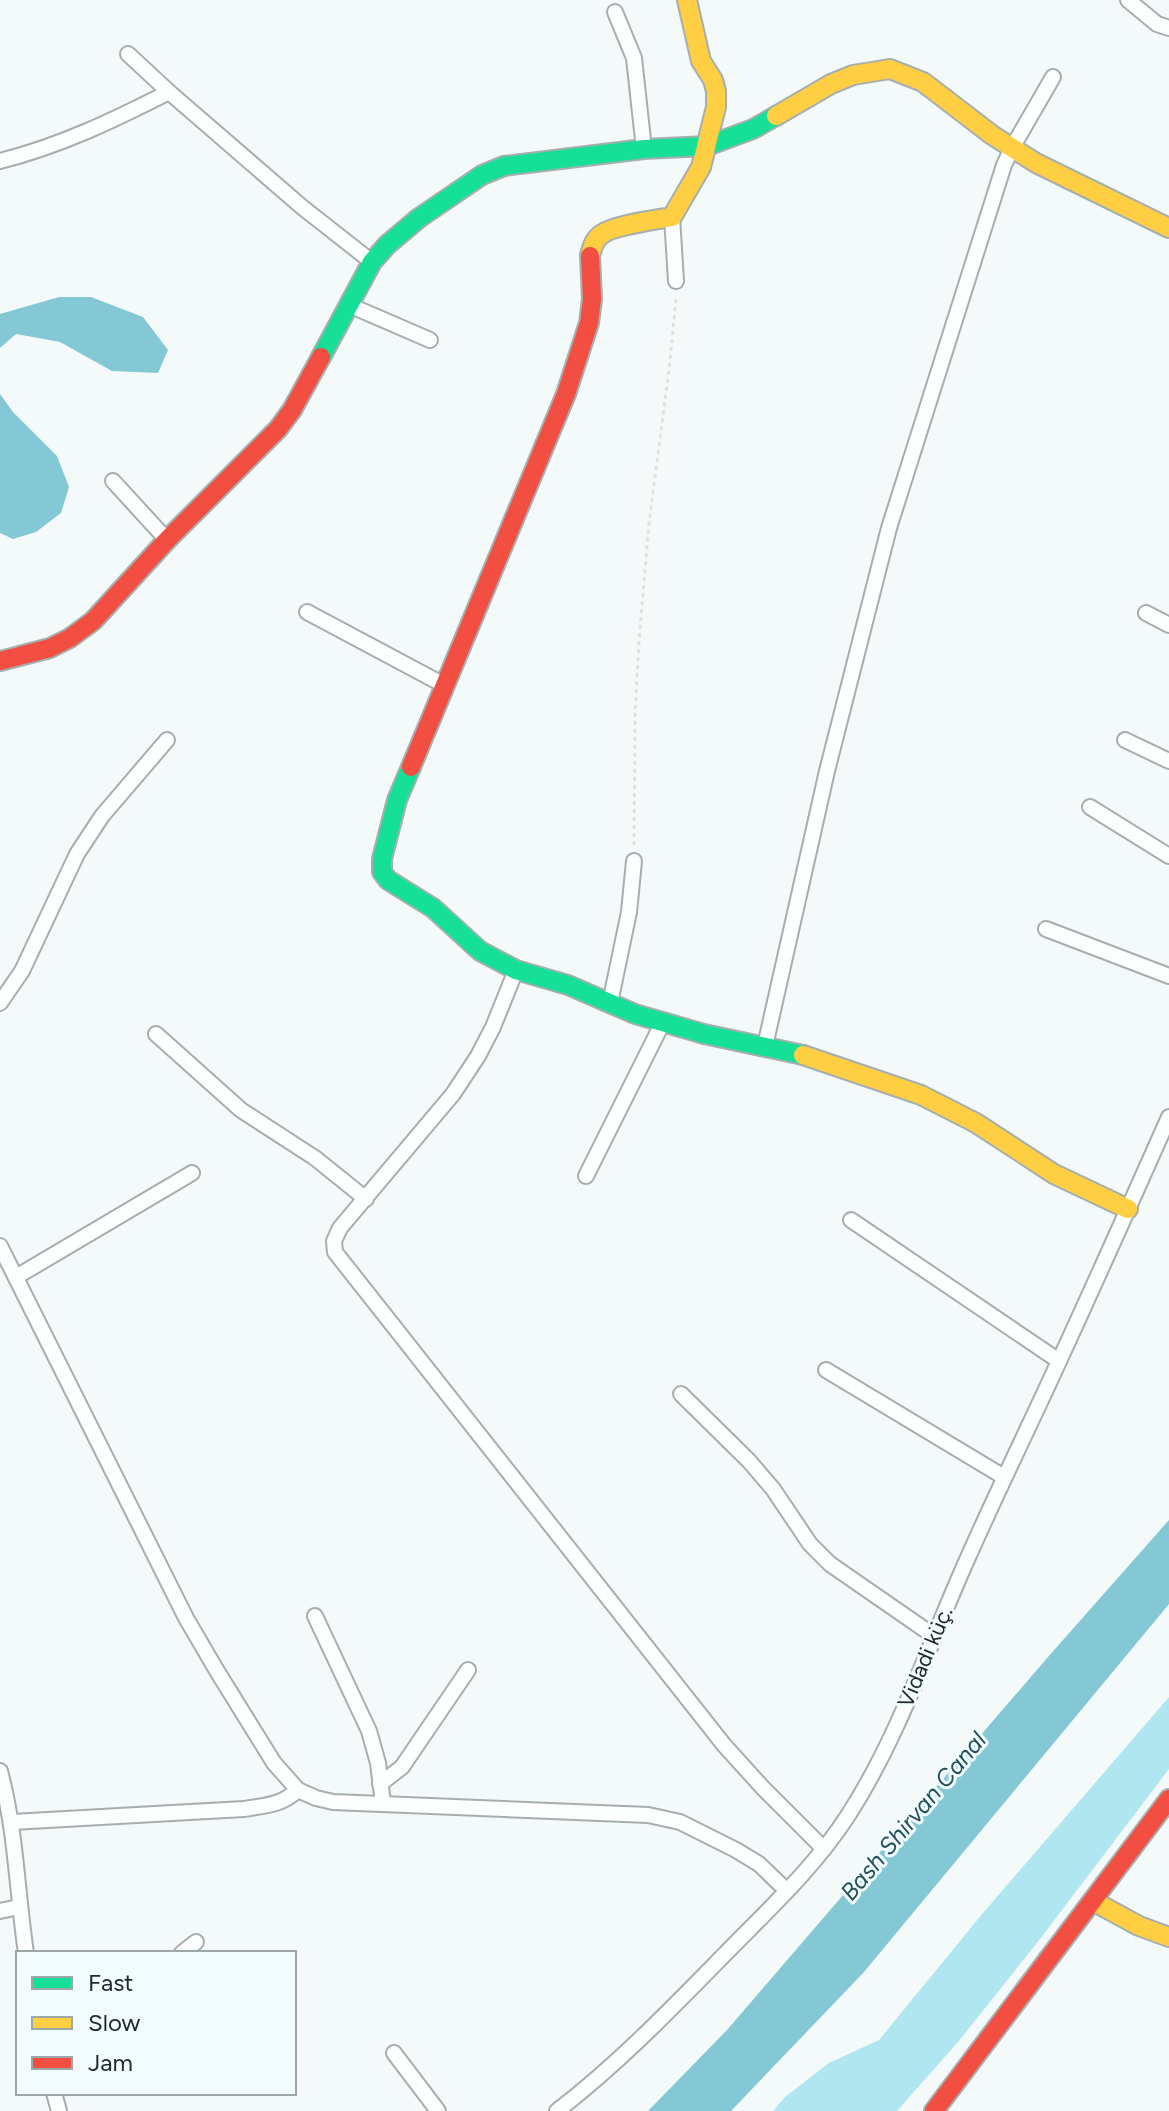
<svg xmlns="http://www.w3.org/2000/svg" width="1169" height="2111" font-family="Figtree,sans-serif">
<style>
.forest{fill:#afe6ef}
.water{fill:#83c8d4}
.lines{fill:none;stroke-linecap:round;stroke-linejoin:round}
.street-casing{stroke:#a7aeaf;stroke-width:18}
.fast-casing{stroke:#a7aeaf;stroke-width:22}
.slow-casing{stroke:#a7aeaf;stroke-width:22}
.jam-casing{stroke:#a7aeaf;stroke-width:22}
.path{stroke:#dfe1e1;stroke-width:3;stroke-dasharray:4 4;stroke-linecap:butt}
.street{stroke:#fdfefe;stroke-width:14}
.fast{stroke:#16e098;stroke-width:18}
.slow{stroke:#ffcf43;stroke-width:18}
.jam{stroke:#f24e42;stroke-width:18}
.labels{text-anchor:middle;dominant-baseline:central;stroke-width:6;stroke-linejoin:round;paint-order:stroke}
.street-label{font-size:22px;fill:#1e282b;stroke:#f0fcfe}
.water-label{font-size:24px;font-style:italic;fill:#255058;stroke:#f0fcfe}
</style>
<rect width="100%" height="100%" fill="#f4fafa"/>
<path class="forest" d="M1169 1697V1769L1040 1939 958 2042 897 2111H773L785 2097 829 2063 879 2040 983 1913Z"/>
<g class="water">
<path d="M59 297H91L143 317 168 350 158 373 112 371 60 342 16 334 0 348V314Z"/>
<path d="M0 394 13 412 57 456 69 487 61 513 36 532 13 539 0 533Z"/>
<path d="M1169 1520V1604L864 1972 731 2111H648L727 2030 1048 1657Z"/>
</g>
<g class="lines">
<defs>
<g id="street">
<path d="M1128 0 1157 24 1169 28"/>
<path d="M615 12 634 58 644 149"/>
<path d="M128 54 169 92"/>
<path d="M0 161C60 146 114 120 169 92L302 207 372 262"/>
<path d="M672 217 676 281"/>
<path d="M349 305 430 340"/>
<path d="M113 481 167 540"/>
<path d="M307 612 444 685"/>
<path d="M1146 613 1169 625"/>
<path d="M1125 740 1169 761"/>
<path d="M1090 807 1169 856"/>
<path d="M1046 929 1169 976"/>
<path d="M516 970 493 1027 478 1056 453 1094 340 1228 334 1241 335 1252 724 1745 763 1788 824 1849"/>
<path d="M0 1003 22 971 77 854 102 816 167 740"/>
<path d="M610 1003 629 912 634 861"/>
<path d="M156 1034 241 1110 315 1158 366 1199"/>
<path d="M765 1046 827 771 889 528 1004 165 1012 148 1053 77"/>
<path d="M586 1176 663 1022"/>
<path d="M851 1220 1059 1361"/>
<path d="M0 1246 186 1618 217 1671 274 1763 298 1790 316 1798 333 1802 648 1815 680 1822 736 1850 759 1864 787 1891"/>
<path d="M16 1277 192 1173"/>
<path d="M826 1370 1004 1477"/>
<path d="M681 1394 749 1461 773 1489 810 1544 830 1564 934 1636"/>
<path d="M315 1616 369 1731 378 1763 383 1803"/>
<path d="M0 1771C16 1831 17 1892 26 1953"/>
<path d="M380 1784 402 1767 468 1670"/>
<path d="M12 1822 244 1809C266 1805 280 1806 298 1790"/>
<path d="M0 1911 19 1907"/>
<path d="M182 1953 196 1942"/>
<path d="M394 2053 438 2111"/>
<path d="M54 2093 59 2111"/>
<path d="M557 2111C618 2064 671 2009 725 1954 768 1910 815 1867 849 1814 899 1736 928 1647 966 1562 996 1494 1029 1427 1060 1359 1097 1279 1133 1198 1169 1117"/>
</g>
<g id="fast">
<path d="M321 357 372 262 387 245 419 218 482 175 504 166 644 149 707 146 753 129 776 116"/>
<path d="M411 767 397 800 382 859V872L388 880 433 908 480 951 516 970 568 985 635 1014 704 1034 803 1055"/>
</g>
<g id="slow">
<path d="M776 116 831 84 853 75 890 69 923 82 992 135 1036 163 1169 228"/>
<path d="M590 256C592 248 594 239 602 234 615 225 655 220 672 217L701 167 716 107V91L713 80 701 61 687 0"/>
<path d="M803 1055 921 1095 976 1123 1054 1174 1128 1209"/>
<path d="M1093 1901 1139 1926 1169 1937"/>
</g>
<g id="jam">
<path d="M0 661 50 648 70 638 93 621 167 540 278 429 292 410 321 357"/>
<path d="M411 767 566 394 589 323 592 299 590 256"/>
<path d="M934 2111 1169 1799"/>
</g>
</defs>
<use href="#street" class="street-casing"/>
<use href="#fast" class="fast-casing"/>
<use href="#slow" class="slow-casing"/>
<use href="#jam" class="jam-casing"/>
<path class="path" d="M634 845 635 714 639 641 649 523 669 370 676 299"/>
<use href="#street" class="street"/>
<use href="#fast" class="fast"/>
<use href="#slow" class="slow"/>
<use href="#jam" class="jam"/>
</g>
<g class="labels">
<g class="street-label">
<text transform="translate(925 1657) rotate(-67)">Vidadi küç.</text>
</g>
<g class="water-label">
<text transform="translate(913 1816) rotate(-50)">Bash Shirvan Canal</text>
</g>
</g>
<rect x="16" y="1951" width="280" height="144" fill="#f0fcfe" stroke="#9ca7aa" stroke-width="2"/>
<rect x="32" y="1977" width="40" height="12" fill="#16e098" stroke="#9ca7aa" stroke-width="2"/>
<text x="88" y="1991" font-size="24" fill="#1e282b">Fast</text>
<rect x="32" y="2017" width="40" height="12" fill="#ffcf43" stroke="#9ca7aa" stroke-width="2"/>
<text x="88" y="2031" font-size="24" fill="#1e282b">Slow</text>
<rect x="32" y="2057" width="40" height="12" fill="#f24e42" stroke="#9ca7aa" stroke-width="2"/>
<text x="88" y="2071" font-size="24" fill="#1e282b">Jam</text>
</svg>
